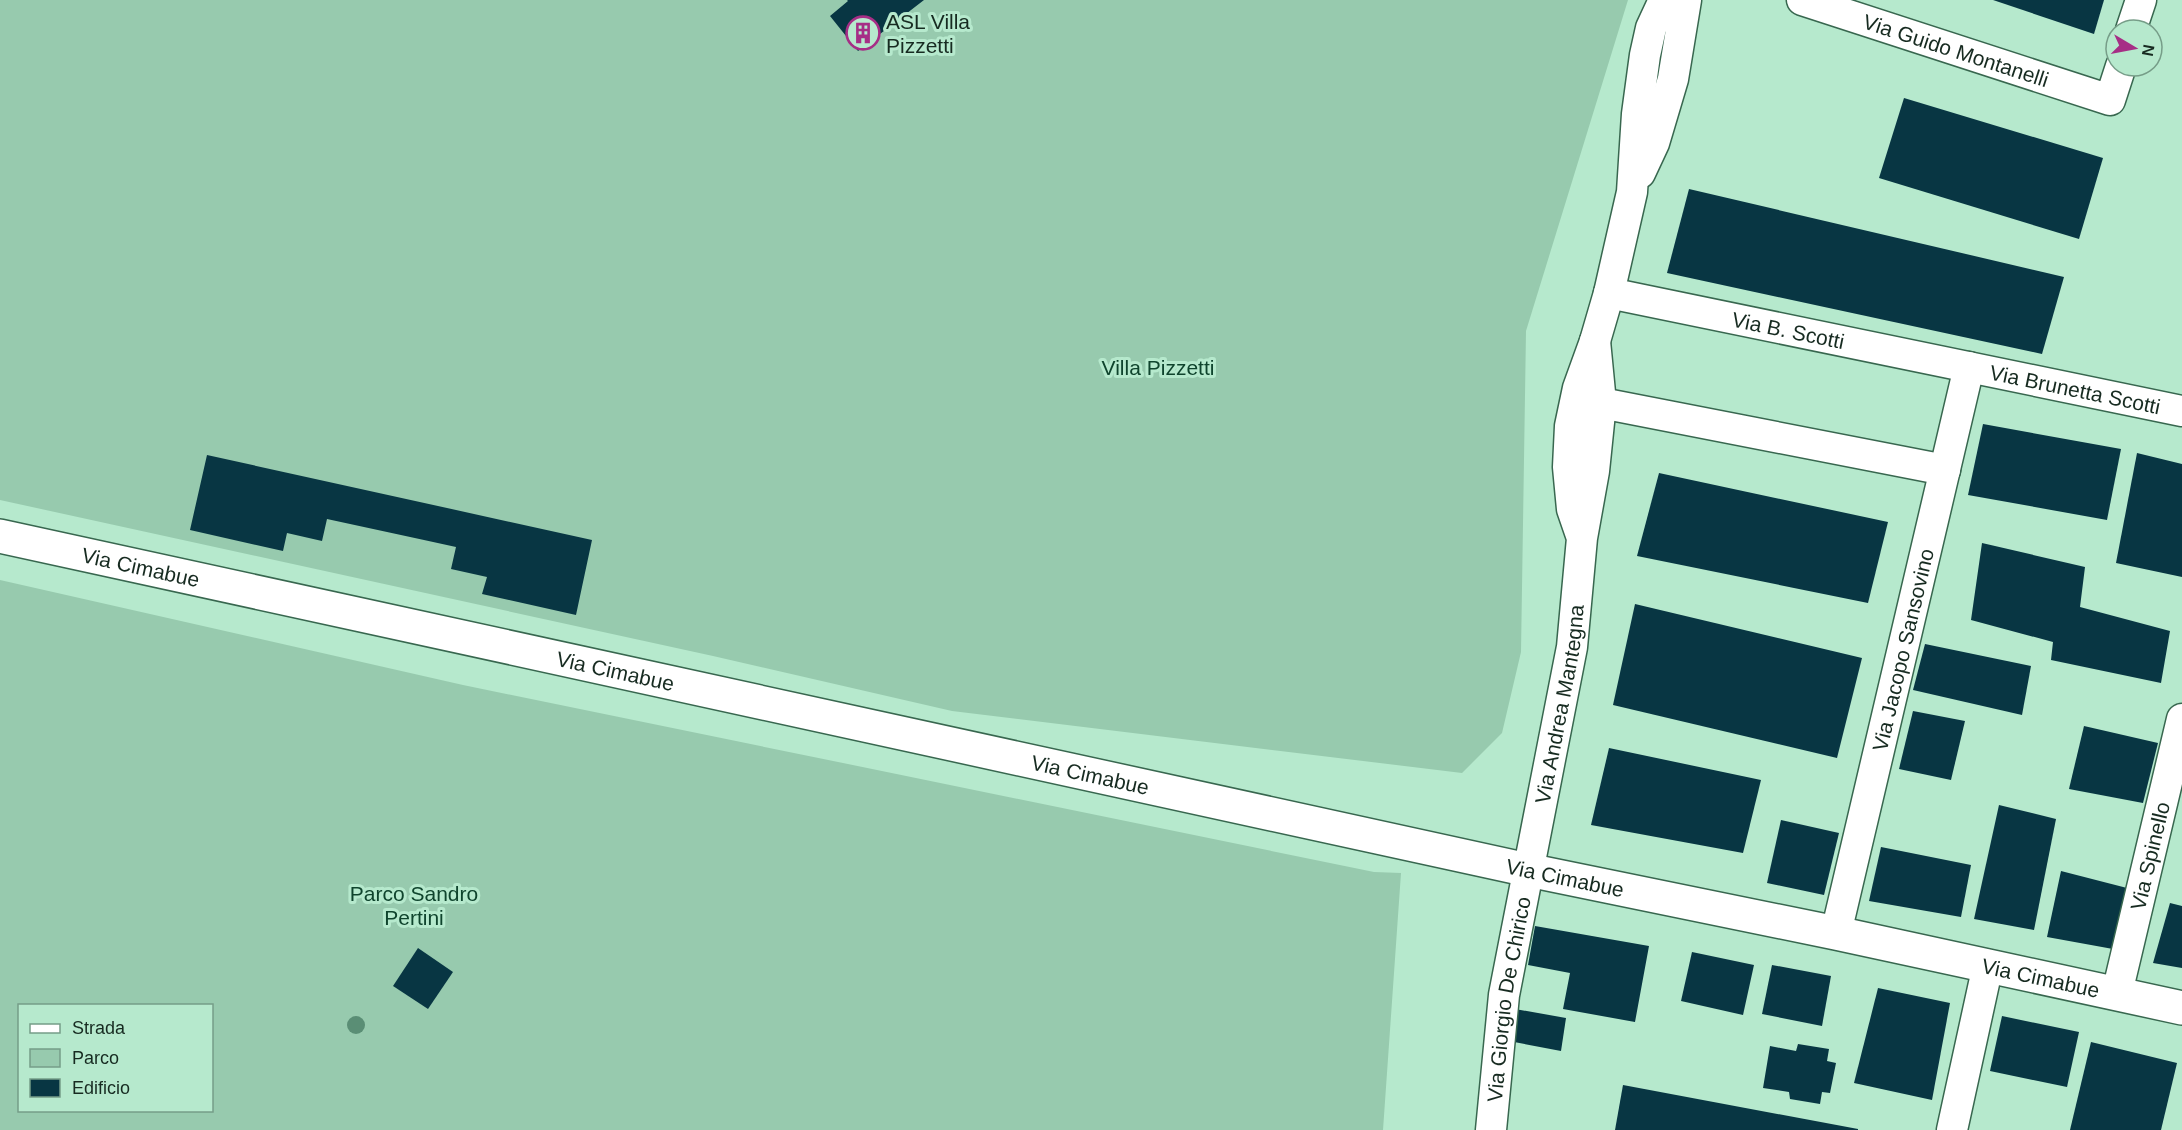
<svg xmlns="http://www.w3.org/2000/svg" width="2182" height="1130" font-family="Helvetica,sans-serif">
<style>
.green{fill:#97caae;fill-rule:evenodd}
.building{fill:#083643}
.lines{fill:none;stroke-linecap:round;stroke-linejoin:round}
.street-casing{stroke:#38674f;stroke-width:33}
.secondary-casing{stroke:#38674f;stroke-width:36}
.street{stroke:#fff;stroke-width:30}
.secondary{stroke:#fff;stroke-width:33}
.tree{fill:#5a8e75}
.labels{text-anchor:middle;dominant-baseline:central;stroke-width:6;stroke-linejoin:round;paint-order:stroke}
.poi-label{font-size:21px;fill:#172b21;stroke:#b6e9cd;text-anchor:start}
.street-label{font-size:21px;fill:#172b21;stroke:#b6e9cd}
.park-label{font-size:21px;fill:#0f442d;stroke:#b6e9cd}
</style>
<rect width="100%" height="100%" fill="#b6e9cd"/>
<g class="green">
<path d="M0 0H1628L1526 331 1521 652 1502 733 1462 773 952 711 713 656 0 500Z"/>
<path d="M0 580 463 685 1374 872 1401 873 1383 1130H0ZM20 1006H212V1110H20Z"/>
</g>
<g class="building">
<path d="M847 0H924L858 51 830 16 848 1Z"/>
<path d="M1993 0H2104L2094 34Z"/>
<path d="M1904 98 2103 158 2079 239 1879 178Z"/>
<path d="M1689 189 2064 277 2042 354 1667 273Z"/>
<path d="M1983 424 2121 449 2107 520 1968 495Z"/>
<path d="M2137 453 2182 464V577L2116 563Z"/>
<path d="M207 455 592 540 576 615 482 594 487 577 451 569 456 547 424 540 327 519 322 541 287 533 283 551 190 530Z"/>
<path d="M1659 473 1888 522 1868 603 1637 556Z"/>
<path d="M1982 543 2085 567 2080 607 2170 631 2161 683 2051 660 2053 642 1971 620Z"/>
<path d="M1635 604 1862 658 1837 758 1613 705Z"/>
<path d="M1925 644 2031 666 2022 715 1913 690Z"/>
<path d="M1913 711 1965 721 1951 780 1899 769Z"/>
<path d="M2084 726 2158 743 2143 803 2069 789Z"/>
<path d="M1609 748 1761 780 1743 853 1591 825Z"/>
<path d="M1999 805 2056 819 2034 930 1974 919Z"/>
<path d="M1781 820 1839 833 1824 895 1767 883Z"/>
<path d="M1881 847 1971 865 1961 917 1869 901Z"/>
<path d="M2061 871 2127 888 2113 949 2047 937Z"/>
<path d="M2170 903 2182 906V968L2153 963Z"/>
<path d="M1535 926 1649 946 1635 1022 1563 1009 1570 973 1528 965Z"/>
<path d="M418 948 453 972 428 1009 393 986Z"/>
<path d="M1692 952 1754 965 1743 1015 1681 1001Z"/>
<path d="M1772 965 1831 976 1822 1026 1762 1014Z"/>
<path d="M1878 988 1950 1003 1932 1100 1854 1083Z"/>
<path d="M1515 1009 1566 1018 1561 1051 1509 1041Z"/>
<path d="M2002 1016 2079 1032 2067 1087 1990 1071Z"/>
<path d="M2091 1042 2177 1063 2161 1130H2070Z"/>
<path d="M1798 1044 1829 1049 1827 1061 1836 1063 1830 1093 1822 1092 1820 1104 1790 1099 1789 1092 1763 1088 1770 1046 1796 1051Z"/>
<path d="M1623 1085 1858 1129V1130H1615Z"/>
</g>
<g class="lines">
<defs>
<g id="street">
<path id="s1" d="M1802 0 2110 100 2121 66"/>
<path d="M2131 30 2141 0"/>
<path d="M1640 173 1654 143 1673 79 1686 0"/>
<path id="s2" d="M1609 293 2182 411"/>
<path d="M1595 341 1609 293 1632 192 1637 114 1645 55 1651 28 1664 0"/>
<path d="M1601 403 1945 470"/>
<path id="s3" d="M1836 933 1969 367"/>
<path id="s4" d="M2117 993 2182 719"/>
<path id="s5" d="M1491 1130 1504 995 1572 647 1582 538 1594 471 1601 403 1595 341 1578 388 1570 426 1568 467 1572 509 1582 538"/>
<path d="M1952 1130 1988 965"/>
</g>
<g id="secondary">
<path id="s6" d="M0 536 1528 870 1836 933 2182 1008"/>
</g>
</defs>
<use href="#street" class="street-casing"/>
<use href="#secondary" class="secondary-casing"/>
<use href="#street" class="street"/>
<use href="#secondary" class="secondary"/>
</g>
<circle class="tree" cx="356" cy="1025" r="9"/>
<defs>
<symbol id="building-ring" viewBox="-11 -11 22 22"><circle r="9.5" fill="#b6e9cd" stroke="#a62e86" stroke-width="1.5"/><path d="M-4-6H4V6H1V3H-1V6H-4ZM-2.5-4.3h1.7v1.8h-1.7ZM.8-4.3h1.7v1.8H.8ZM-2.5-1h1.7V.8h-1.7ZM.8-1h1.7V.8H.8Z" fill="#a62e86"/></symbol>
</defs>
<g fill-rule="evenodd">
<use href="#building-ring" x="844" y="14" width="38" height="38"/>
</g>
<g class="labels">
<g class="poi-label">
<text x="886" y="21">ASL Villa<tspan x="886" dy="24">Pizzetti</tspan></text>
</g>
<g class="street-label">
<text stroke="none"><textPath href="#s1" startOffset="162">Via Guido Montanelli</textPath></text>
<text stroke="none"><textPath href="#s2" startOffset="183">Via B. Scotti</textPath></text>
<text stroke="none"><textPath href="#s2" startOffset="476">Via Brunetta Scotti</textPath></text>
<text stroke="none"><textPath href="#s6" startOffset="144">Via Cimabue</textPath></text>
<text stroke="none"><textPath href="#s3" startOffset="291">Via Jacopo Sansovino</textPath></text>
<text stroke="none"><textPath href="#s6" startOffset="630">Via Cimabue</textPath></text>
<text stroke="none"><textPath href="#s5" startOffset="432">Via Andrea Mantegna</textPath></text>
<text stroke="none"><textPath href="#s6" startOffset="1116">Via Cimabue</textPath></text>
<text stroke="none"><textPath href="#s4" startOffset="141">Via Spinello</textPath></text>
<text stroke="none"><textPath href="#s6" startOffset="1602">Via Cimabue</textPath></text>
<text stroke="none"><textPath href="#s6" startOffset="2088">Via Cimabue</textPath></text>
<text stroke="none"><textPath href="#s5" startOffset="132">Via Giorgio De Chirico</textPath></text>
</g>
<g class="park-label">
<text x="1158" y="367">Villa Pizzetti</text>
<text x="414" y="893">Parco Sandro<tspan x="414" dy="24">Pertini</tspan></text>
</g>
</g>
<rect x="18" y="1004" width="195" height="108" fill="#b6e9cd" stroke="#769d88" stroke-width="1.5"/>
<rect x="30" y="1024" width="30" height="9" fill="#ffffff" stroke="#769d88" stroke-width="1.5"/>
<text x="72" y="1034" font-size="18" fill="#172b21">Strada</text>
<rect x="30" y="1049" width="30" height="18" fill="#97caae" stroke="#769d88" stroke-width="1.5"/>
<text x="72" y="1064" font-size="18" fill="#172b21">Parco</text>
<rect x="30" y="1079" width="30" height="18" fill="#083643" stroke="#769d88" stroke-width="1.5"/>
<text x="72" y="1094" font-size="18" fill="#172b21">Edificio</text>
<g transform="translate(2134 48) rotate(100)"><circle r="28" fill="#b6e9cd" stroke="#769d88" stroke-width="1.5"/>
<path d="M0-4.5L10 22L0 15L-10 22Z" fill="#a62e86"/>
<text y="-9" font-size="16" font-weight="bold" text-anchor="middle" fill="#172b21">N</text>
</g>
</svg>
